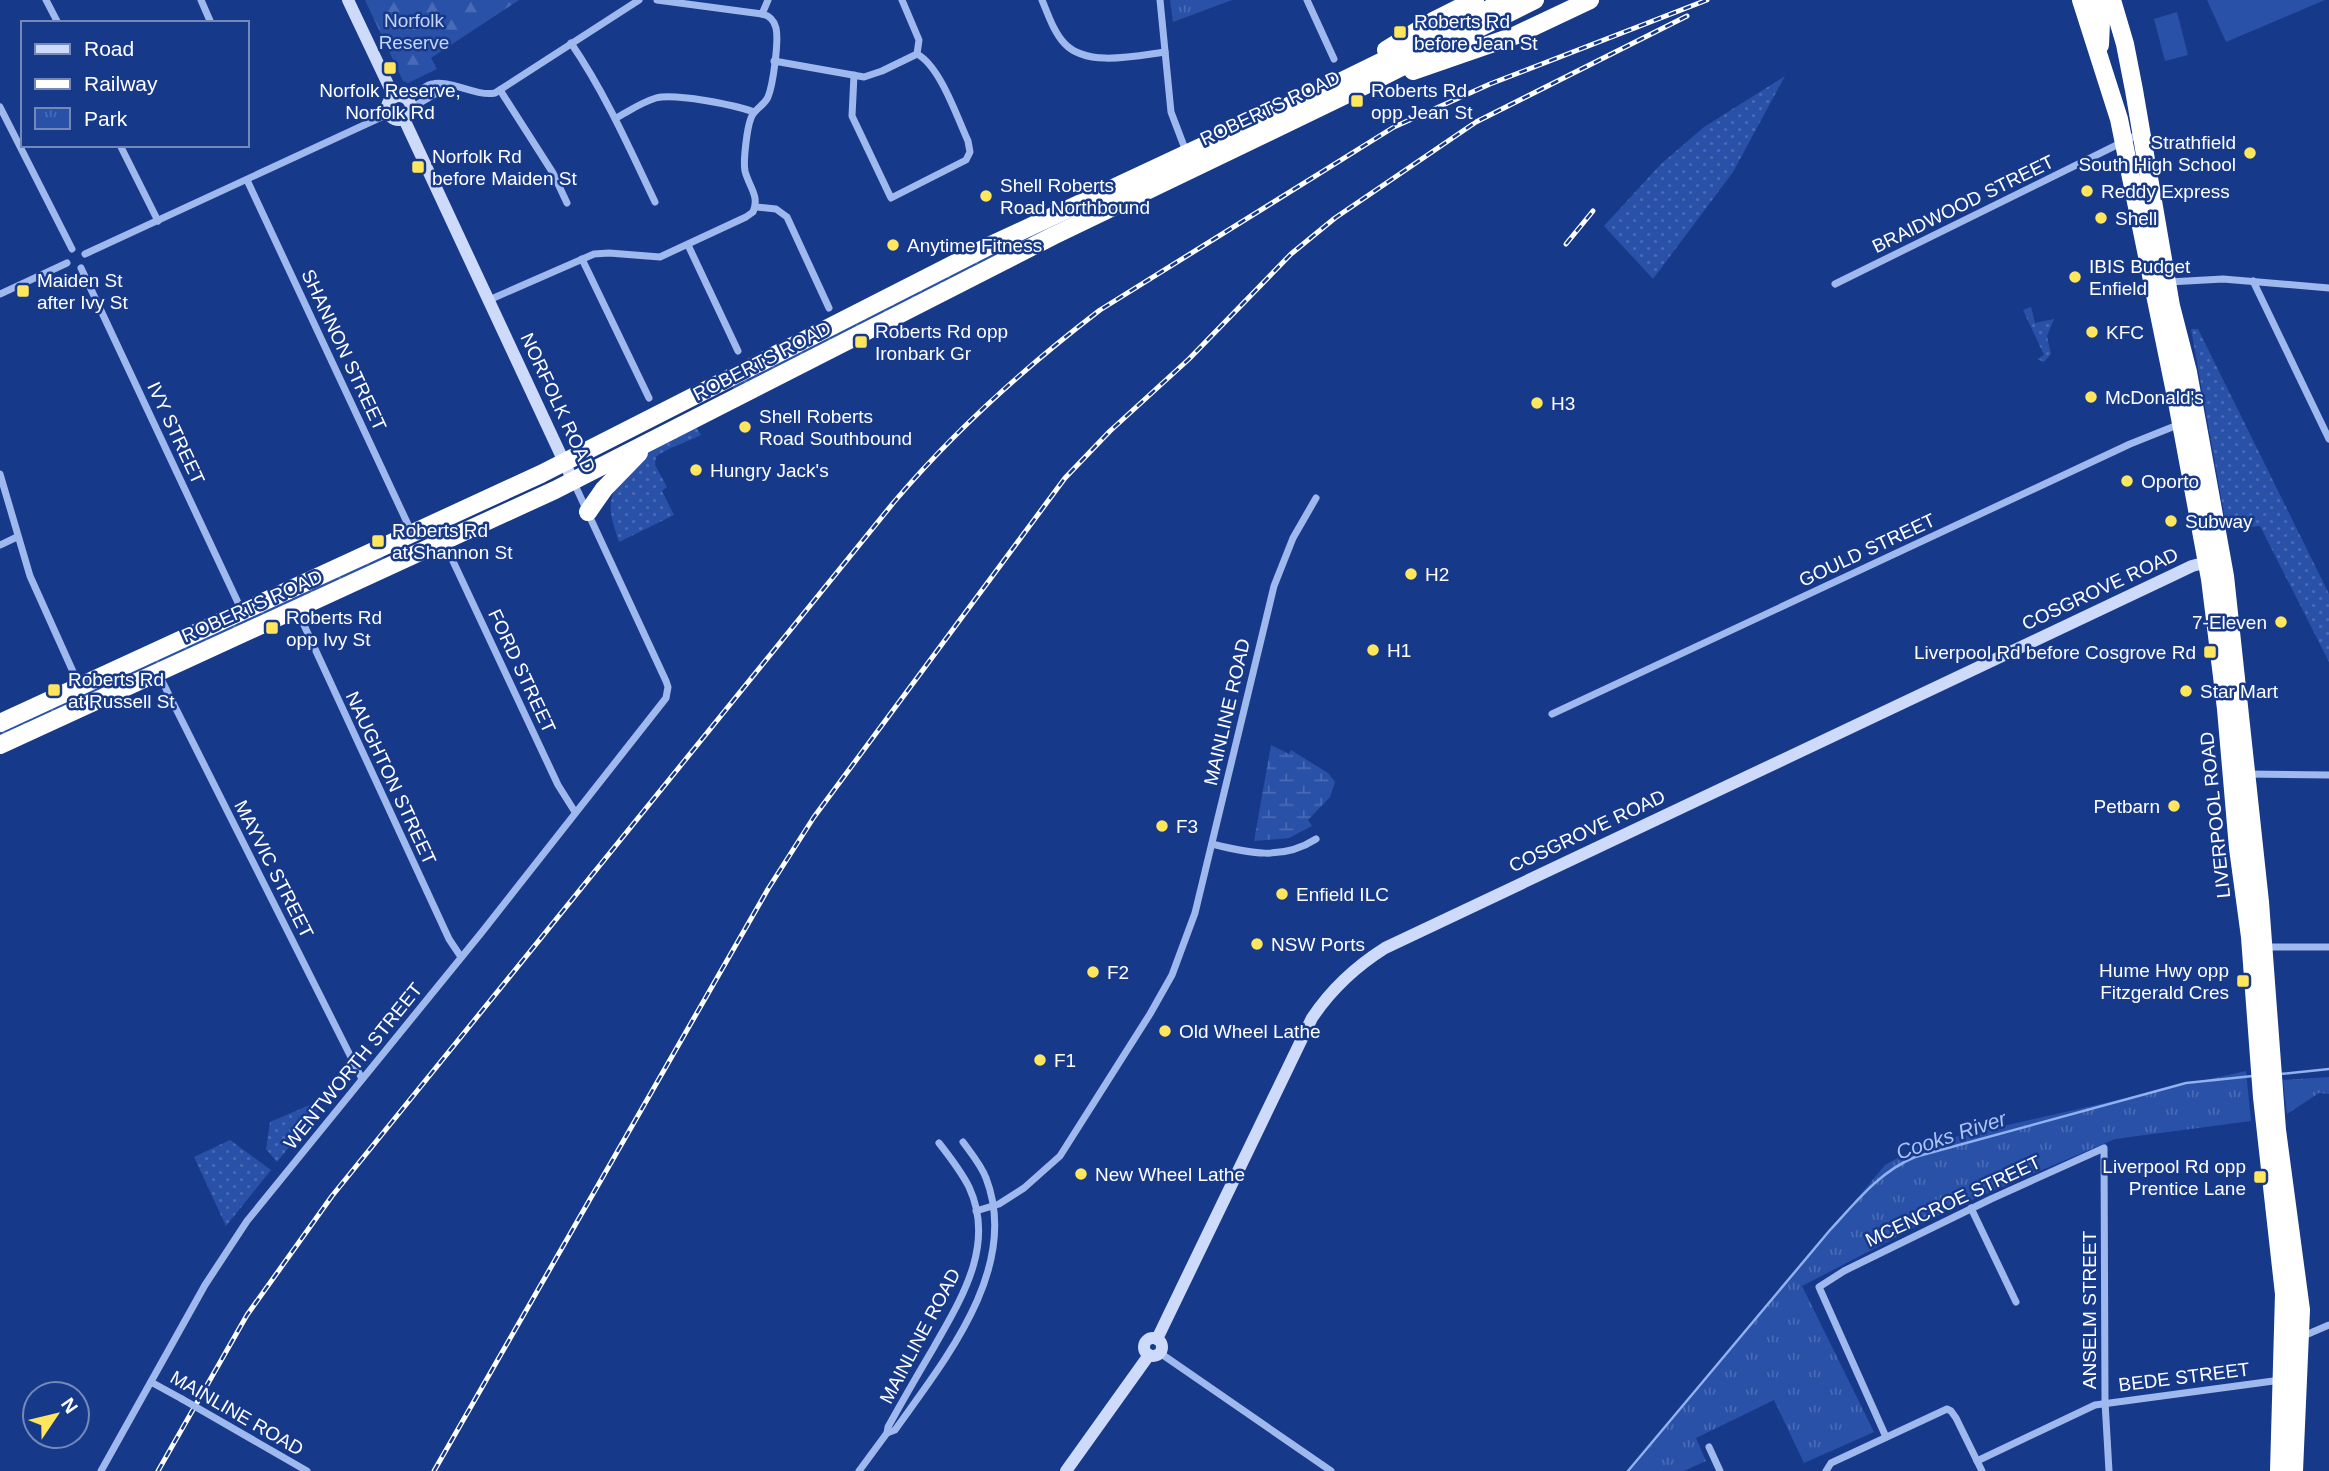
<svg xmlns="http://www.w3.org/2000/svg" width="2329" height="1471" font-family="Arial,sans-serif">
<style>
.grass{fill:url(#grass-dots)}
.forest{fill:url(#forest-firs)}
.wetland{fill:url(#wetland-marsh)}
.park{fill:url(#park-tufts)}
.pitch{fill:#2951a8}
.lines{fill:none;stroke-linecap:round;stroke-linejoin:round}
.stream{stroke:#92b1f1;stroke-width:2.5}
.street{stroke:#9fb8ee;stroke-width:7}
.secondary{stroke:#cddafa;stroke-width:12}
.highway{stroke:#fff;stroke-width:18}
.rail-casing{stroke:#fff;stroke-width:5}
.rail{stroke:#17398a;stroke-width:2.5;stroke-dasharray:8;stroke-linecap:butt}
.street-bridge{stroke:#9fb8ee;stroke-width:7}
.poi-dot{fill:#ffe65d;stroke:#17398a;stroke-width:2.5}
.labels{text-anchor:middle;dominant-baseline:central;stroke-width:5;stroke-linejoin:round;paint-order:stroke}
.park-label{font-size:19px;fill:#c5d6fa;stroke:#17398a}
.poi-label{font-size:19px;fill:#fff;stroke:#17398a;text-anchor:start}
.street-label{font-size:19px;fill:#fff;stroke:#17398a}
.water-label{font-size:21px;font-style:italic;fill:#abc3f6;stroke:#17398a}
</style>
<defs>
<pattern id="grass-dots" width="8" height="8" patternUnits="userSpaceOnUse" patternTransform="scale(1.75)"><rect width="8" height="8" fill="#2951a8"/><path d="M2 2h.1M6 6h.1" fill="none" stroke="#496bb5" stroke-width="1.8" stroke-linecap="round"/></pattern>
<pattern id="forest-firs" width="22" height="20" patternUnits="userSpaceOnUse" patternTransform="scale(1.75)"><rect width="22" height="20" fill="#2951a8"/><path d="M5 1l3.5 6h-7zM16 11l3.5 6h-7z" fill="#496bb5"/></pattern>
<pattern id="wetland-marsh" width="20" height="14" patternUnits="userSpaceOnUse" patternTransform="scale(1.75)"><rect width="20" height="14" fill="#2951a8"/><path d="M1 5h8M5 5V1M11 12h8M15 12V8" fill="none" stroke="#496bb5"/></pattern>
<pattern id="park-tufts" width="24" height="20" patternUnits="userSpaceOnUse" patternTransform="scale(1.75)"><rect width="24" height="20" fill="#2951a8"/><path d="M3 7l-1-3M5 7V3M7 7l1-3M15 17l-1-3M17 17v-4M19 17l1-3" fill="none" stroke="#496bb5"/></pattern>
</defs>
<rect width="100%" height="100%" fill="#17398a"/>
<g class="grass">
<path d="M1785 76 1733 172 1653 279 1604 226 1661 164 1704 127Z"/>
<path d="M1089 207 1090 210 734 390 732 386 998 250Z"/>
<path d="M2031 307 2035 323 2054 319 2047 336 2051 354 2044 362 2037 359 2044 355 2023 310Z"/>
<path d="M2191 329H2198L2329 594V662L2260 526 2227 530Z"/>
<path d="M696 427 701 435C689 441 663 450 656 457L655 465 667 487 662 491 674 515 619 542C614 525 606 508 614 492L608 488 644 455Z"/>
<path d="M382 555 385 560 0 737V730Z"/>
<path d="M312 1104 321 1108 277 1162 266 1149 270 1122Z"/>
<path d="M230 1140 271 1170 226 1226 194 1157Z"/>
</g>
<path class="forest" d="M365 0H519L431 58 437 69 408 83 403 81Z"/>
<path class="wetland" d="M1271 745 1289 754 1291 750 1328 773 1335 782 1330 797 1308 820 1312 826 1289 838 1254 841Z"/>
<g class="park">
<path d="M1170 0H1232L1173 22Z"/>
<path d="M2246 1071 2251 1121 2115 1139 1953 1208 1802 1286 1874 1432 1804 1463 1774 1400 1696 1438 1706 1461 1684 1471H1630L1885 1165 1920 1145Z"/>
<path d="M2329 1077V1094L2319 1093 2287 1114 2283 1080Z"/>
</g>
<g class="pitch">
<path d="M2207 0H2325L2226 42Z"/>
<path d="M2177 12 2188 55 2165 61 2154 19Z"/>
</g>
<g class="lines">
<g class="stream">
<path d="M2280 1074 2329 1069"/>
<path d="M1628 1471 1830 1230C1856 1202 1879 1172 1915 1157L2186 1083 2253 1076"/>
</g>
<g class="street">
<path d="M46 0 58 23"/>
<path d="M201 0 211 23"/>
<path d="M902 0 919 40 917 54"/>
<path d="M1042 0C1048 14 1054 33 1065 44 1087 67 1135 56 1165 52"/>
<path d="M1160 0 1171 112 1187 154"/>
<path d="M1307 0 1334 59"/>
<path d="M762 14 768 0"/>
<path d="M571 43C605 93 629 147 655 202"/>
<path d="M774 61 864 77 882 71 917 54C940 66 957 117 968 141L970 152 966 160 891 198 852 116 854 75"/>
<path d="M500 90 553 173 567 203"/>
<path d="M408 100C415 95 423 86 432 84 449 79 476 97 495 93L639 0"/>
<path d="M0 107 72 249"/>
<path d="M411 108 449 86"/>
<path d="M616 118C629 111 642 102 656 98 675 93 735 105 754 112"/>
<path d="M120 145 158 221"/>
<path d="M247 180 412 533"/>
<path d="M756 207 776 209 787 217 829 308"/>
<path d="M688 245 738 351"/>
<path d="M85 254 388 114"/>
<path d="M582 259 649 398"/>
<path d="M81 268 241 609"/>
<path d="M2253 281 2329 439"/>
<path d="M2169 282 2223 279 2329 288"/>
<path d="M1835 284 2141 133"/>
<path d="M0 294 67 263"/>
<path d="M489 300 594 254 609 253 660 257 746 217 753 212C760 196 749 187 745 171 743 161 747 128 751 118 754 109 764 106 768 97 773 85 779 41 776 28 774 20 770 16 762 14L657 0"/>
<path d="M0 474 30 576 79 685"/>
<path d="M444 542 558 785 575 812"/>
<path d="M0 545 17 537"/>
<path d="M297 610 449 939 461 957"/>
<path d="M158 673 362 1079"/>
<path d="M1552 714 2130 444 2180 424"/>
<path d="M2246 774 2329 775"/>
<path d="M1212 844C1248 853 1282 861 1316 839"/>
<path d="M2264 947H2329"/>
<path d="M1971 1208 2016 1302"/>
<path d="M976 1211 999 1204 1024 1188 1060 1156 1150 1014 1172 975 1195 913 1274 586 1293 538 1316 498"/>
<path d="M2301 1337 2329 1325"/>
<path d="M1160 1353 1331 1471"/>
<path d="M151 1382 182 1399"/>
<path d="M887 1433 895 1430C944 1361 1021 1268 986 1178 981 1165 971 1153 963 1142"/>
<path d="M1886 1437 1819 1287 1844 1271 1991 1199 2104 1148 2105 1402 2109 1471"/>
<path d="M1709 1447 1720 1471"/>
<path d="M1977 1461 2095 1405 2281 1380"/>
<path d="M101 1471 205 1285 247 1221 482 932 666 698 668 687 666 681 574 483"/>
<path d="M859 1471 887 1433 888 1427C903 1400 918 1374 934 1347 961 1299 996 1245 969 1187 961 1171 950 1157 939 1143"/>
<path d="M1826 1471 1831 1463 1947 1409 1951 1411 1956 1418 1982 1471"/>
</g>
<g class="secondary">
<path d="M348 0 394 97"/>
<circle cx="399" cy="108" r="12"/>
<path d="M404 119 573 481"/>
<circle cx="1153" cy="1347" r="9"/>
<path d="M1157 1339 1312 1018C1332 988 1355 967 1385 948L2169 577 2192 566 2215 560"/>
<path d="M1066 1471 1149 1355"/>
</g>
<g class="highway">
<path d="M2081 0 2119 119 2177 402 2210 579 2226 709 2238 848 2250 937 2262 1097 2284 1294 2279 1471"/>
<path d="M2094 0 2101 22 2100 45"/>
<path d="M2112 0 2125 44 2134 90 2171 306 2188 372 2225 576 2260 902 2277 1130 2301 1310 2294 1471"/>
<path d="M1386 50 1435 20 1475 0"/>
<path d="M1413 71 1514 36 1590 0"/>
<path d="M588 512 604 489 639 453"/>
<path d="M0 723 541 474 991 245 1340 82 1507 0"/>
<path d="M0 745 555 490 1053 236 1356 90 1535 0"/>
</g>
<defs>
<g id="rail">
<path d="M1566 244 1593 211"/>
<path d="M158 1471 247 1315 332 1196 894 502C956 429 1024 368 1100 310L1394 127 1490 84 1707 0"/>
<path d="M434 1471 768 889 814 817 1065 478 1110 431 1189 359 1291 254 1335 218 1476 122 1687 16"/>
</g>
</defs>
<use href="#rail" class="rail-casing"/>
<use href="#rail" class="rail"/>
<path class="street-bridge" d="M182 1399 307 1471"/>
</g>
<g class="poi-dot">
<rect x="1393" y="25" width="14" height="14" rx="3.5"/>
<rect x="383" y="61" width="14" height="14" rx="3.5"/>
<rect x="1350" y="94" width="14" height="14" rx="3.5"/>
<circle cx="2250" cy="153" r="7"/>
<rect x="411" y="160" width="14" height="14" rx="3.5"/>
<circle cx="2087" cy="191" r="7"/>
<circle cx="986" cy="196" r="7"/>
<circle cx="2101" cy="218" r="7"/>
<circle cx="893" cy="245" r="7"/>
<circle cx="2075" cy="277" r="7"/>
<rect x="16" y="284" width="14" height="14" rx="3.5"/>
<circle cx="2092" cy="332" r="7"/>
<rect x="854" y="335" width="14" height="14" rx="3.5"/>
<circle cx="2091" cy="397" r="7"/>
<circle cx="1537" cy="403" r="7"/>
<circle cx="745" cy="427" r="7"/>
<circle cx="696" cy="470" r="7"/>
<circle cx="2127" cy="481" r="7"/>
<circle cx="2171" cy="521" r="7"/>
<rect x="371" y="534" width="14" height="14" rx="3.5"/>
<circle cx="1411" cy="574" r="7"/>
<circle cx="2281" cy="622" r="7"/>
<rect x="265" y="621" width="14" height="14" rx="3.5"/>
<circle cx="1373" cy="650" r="7"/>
<rect x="2203" y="645" width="14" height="14" rx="3.5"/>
<rect x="47" y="683" width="14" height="14" rx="3.5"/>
<circle cx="2186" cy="691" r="7"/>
<circle cx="2174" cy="806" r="7"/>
<circle cx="1162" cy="826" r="7"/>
<circle cx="1282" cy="894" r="7"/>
<circle cx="1257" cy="944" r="7"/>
<circle cx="1093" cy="972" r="7"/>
<rect x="2236" y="974" width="14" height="14" rx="3.5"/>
<circle cx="1165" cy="1031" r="7"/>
<circle cx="1040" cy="1060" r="7"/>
<circle cx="1081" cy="1174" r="7"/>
<rect x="2253" y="1170" width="14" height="14" rx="3.5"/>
</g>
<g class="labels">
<g class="park-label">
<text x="414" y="20">Norfolk<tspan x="414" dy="22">Reserve</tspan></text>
</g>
<g class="poi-label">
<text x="1414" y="21">Roberts Rd<tspan x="1414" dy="22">before Jean St</tspan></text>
<text x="390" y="90" text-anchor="middle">Norfolk Reserve,<tspan x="390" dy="22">Norfolk Rd</tspan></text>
<text x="1371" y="90">Roberts Rd<tspan x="1371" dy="22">opp Jean St</tspan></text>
<text x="2236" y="142" text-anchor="end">Strathfield<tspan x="2236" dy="22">South High School</tspan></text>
<text x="432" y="156">Norfolk Rd<tspan x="432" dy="22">before Maiden St</tspan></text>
<text x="1000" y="185">Shell Roberts<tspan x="1000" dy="22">Road Northbound</tspan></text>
<text x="2101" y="191">Reddy Express</text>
<text x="2115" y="218">Shell</text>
<text x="907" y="245">Anytime Fitness</text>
<text x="2089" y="266">IBIS Budget<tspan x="2089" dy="22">Enfield</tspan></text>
<text x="37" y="280">Maiden St<tspan x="37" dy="22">after Ivy St</tspan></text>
<text x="875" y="331">Roberts Rd opp<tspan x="875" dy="22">Ironbark Gr</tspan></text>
<text x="2106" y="332">KFC</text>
<text x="2105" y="397">McDonald's</text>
<text x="1551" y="403">H3</text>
<text x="759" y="416">Shell Roberts<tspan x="759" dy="22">Road Southbound</tspan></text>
<text x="710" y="470">Hungry Jack's</text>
<text x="2141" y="481">Oporto</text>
<text x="2185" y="521">Subway</text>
<text x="392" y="530">Roberts Rd<tspan x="392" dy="22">at Shannon St</tspan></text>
<text x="1425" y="574">H2</text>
<text x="286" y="617">Roberts Rd<tspan x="286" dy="22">opp Ivy St</tspan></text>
<text x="2267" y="622" text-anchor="end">7-Eleven</text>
<text x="1387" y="650">H1</text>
<text x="2196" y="652" text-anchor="end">Liverpool Rd before Cosgrove Rd</text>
<text x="68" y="679">Roberts Rd<tspan x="68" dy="22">at Russell St</tspan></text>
<text x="2200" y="691">Star Mart</text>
<text x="2160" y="806" text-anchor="end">Petbarn</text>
<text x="1176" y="826">F3</text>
<text x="1296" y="894">Enfield ILC</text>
<text x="1271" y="944">NSW Ports</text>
<text x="2229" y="970" text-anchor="end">Hume Hwy opp<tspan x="2229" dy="22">Fitzgerald Cres</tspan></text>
<text x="1107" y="972">F2</text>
<text x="1179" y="1031">Old Wheel Lathe</text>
<text x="1054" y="1060">F1</text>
<text x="2246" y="1166" text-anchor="end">Liverpool Rd opp<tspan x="2246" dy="22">Prentice Lane</tspan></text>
<text x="1095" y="1174">New Wheel Lathe</text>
</g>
<g class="street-label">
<text transform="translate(1270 108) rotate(-25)">ROBERTS ROAD</text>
<text transform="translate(1963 204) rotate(-26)">BRAIDWOOD STREET</text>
<text transform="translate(344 350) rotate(65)">SHANNON STREET</text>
<text transform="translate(762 361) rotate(-27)">ROBERTS ROAD</text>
<text transform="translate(558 403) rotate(65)">NORFOLK ROAD</text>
<text transform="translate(176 433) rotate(65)">IVY STREET</text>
<text transform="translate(1867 550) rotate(-25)">GOULD STREET</text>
<text transform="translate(2100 589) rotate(-25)">COSGROVE ROAD</text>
<text transform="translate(252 606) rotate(-24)">ROBERTS ROAD</text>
<text transform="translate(522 671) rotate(65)">FORD STREET</text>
<text transform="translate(1227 712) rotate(-77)">MAINLINE ROAD</text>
<text transform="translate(391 778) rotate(65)">NAUGHTON STREET</text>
<text transform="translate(2215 815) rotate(-96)">LIVERPOOL ROAD</text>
<text transform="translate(1587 831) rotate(-25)">COSGROVE ROAD</text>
<text transform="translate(274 869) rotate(63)">MAYVIC STREET</text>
<text transform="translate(353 1066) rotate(-51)">WENTWORTH STREET</text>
<text transform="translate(1953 1201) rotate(-25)">MCENCROE STREET</text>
<text transform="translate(2089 1310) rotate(-90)">ANSELM STREET</text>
<text transform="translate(920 1336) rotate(-62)">MAINLINE ROAD</text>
<text transform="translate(2184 1377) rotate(-7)">BEDE STREET</text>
<text transform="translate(237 1413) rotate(30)">MAINLINE ROAD</text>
</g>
<g class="water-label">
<text transform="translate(1951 1135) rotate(-18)">Cooks River</text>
</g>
</g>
<rect x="21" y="21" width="228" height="126" fill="#17398a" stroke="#7488b9" stroke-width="2"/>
<rect x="35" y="44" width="35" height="10" fill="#cddafa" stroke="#7488b9" stroke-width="2"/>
<text x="84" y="56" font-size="21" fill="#ffffff">Road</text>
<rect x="35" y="79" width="35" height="10" fill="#ffffff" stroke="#7488b9" stroke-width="2"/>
<text x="84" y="91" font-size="21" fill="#ffffff">Railway</text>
<rect x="35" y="108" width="35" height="21" fill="url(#park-tufts)" stroke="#7488b9" stroke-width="2"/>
<text x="84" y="126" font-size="21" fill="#ffffff">Park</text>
<g transform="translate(56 1415) rotate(55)"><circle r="33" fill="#17398a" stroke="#7488b9" stroke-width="2"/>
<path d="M0-5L12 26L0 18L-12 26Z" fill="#ffe65d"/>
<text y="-10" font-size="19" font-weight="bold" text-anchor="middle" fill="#ffffff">N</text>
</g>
</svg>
